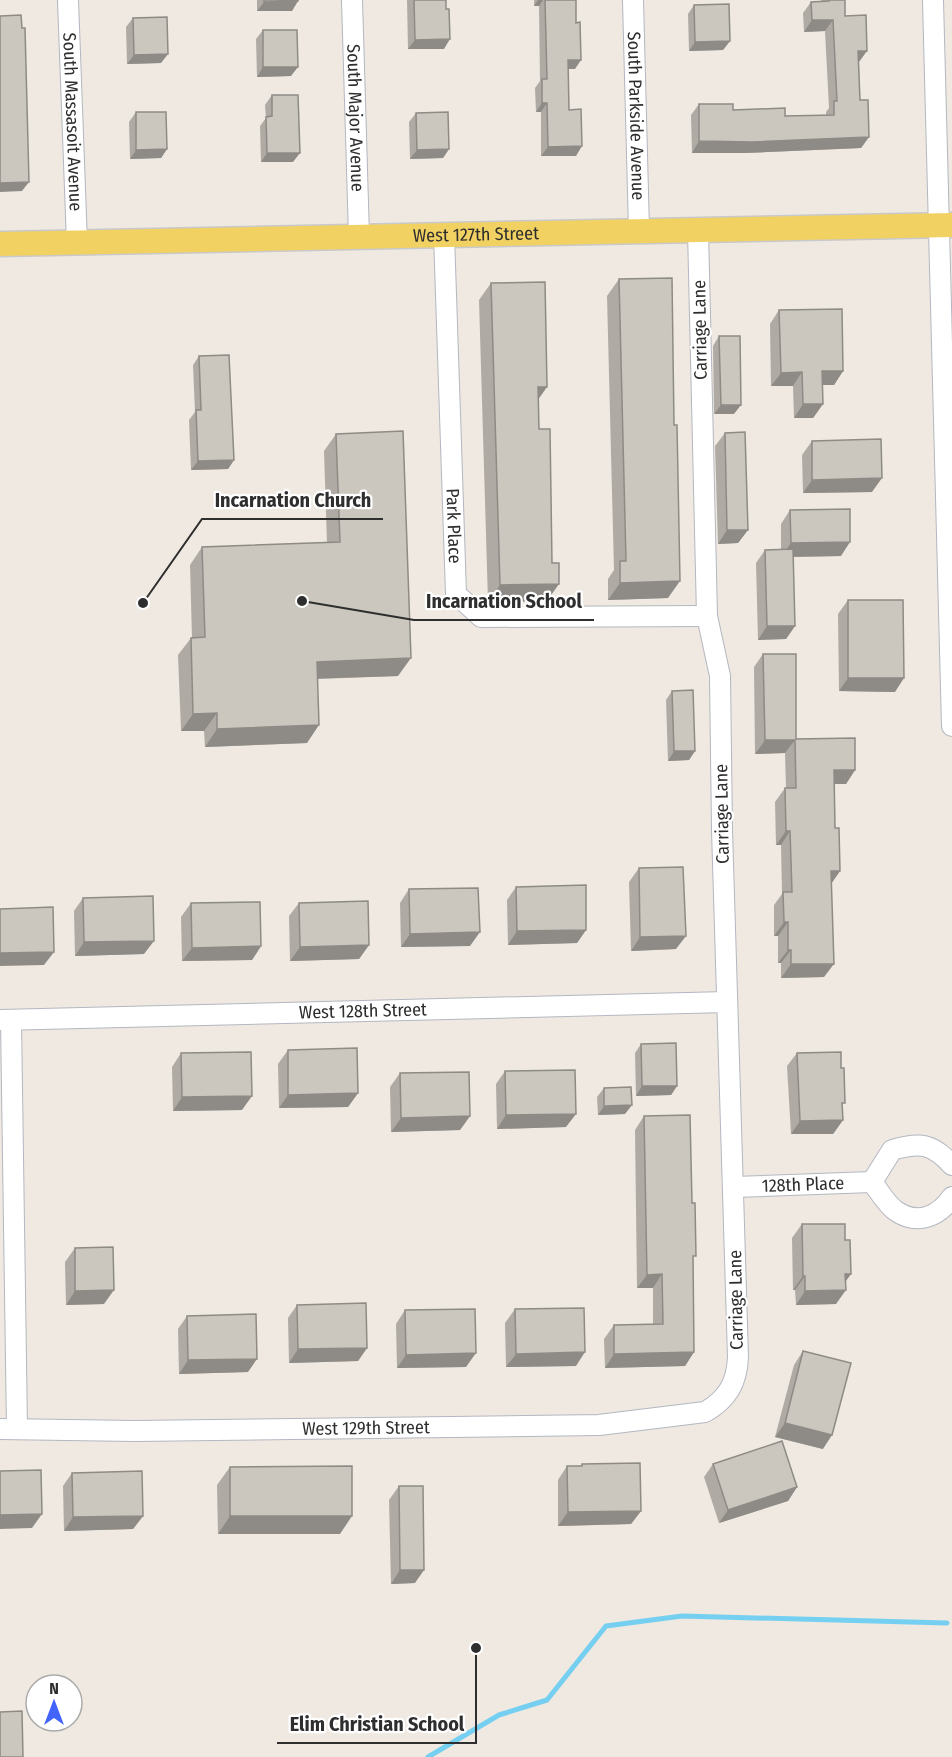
<svg xmlns="http://www.w3.org/2000/svg" width="952" height="1757" font-family="'Fira Sans Condensed',sans-serif">
<style>
.lines{fill:none;stroke-linecap:round;stroke-linejoin:round}
.stream{stroke:#75cff0;stroke-width:5}
.minor-casing{stroke:#b4b7c1;stroke-width:22}
.major-casing{stroke:#c9c9c9;stroke-width:27}
.minor{stroke:#fff;stroke-width:20}
.major{stroke:#f2d163;stroke-width:24}
.wall{fill:#afaba4}
.shaded-wall{fill:#8e8b86}
.building{fill:#cbc7bf;stroke:#8e8b86;stroke-width:1.5}
.labels{text-anchor:middle;dominant-baseline:central;stroke-width:4.5;stroke-linejoin:round;paint-order:stroke}
.street-label{font-size:18px;fill:#2e2e2e;stroke:#fff}
.leader{fill:none;stroke:#2e2e2e;stroke-width:2}
.callout-dot{fill:#2e2e2e;stroke:#fff;stroke-width:2}
.callout-label{font-size:20px;text-anchor:middle;font-weight:bold;fill:#2e2e2e;stroke:#fff;stroke-width:4.5;stroke-linejoin:round;paint-order:stroke}
</style>
<rect width="100%" height="100%" fill="#efe9e1"/>
<g class="lines">
<path class="stream" d="M428 1757 499 1715 547 1700 606 1626 682 1616 947 1623"/>
<defs>
<g id="minor">
<path id="s1" d="M68 0 77 243"/>
<path id="s2" d="M352 0 359 237"/>
<path id="s3" d="M633 0 639 231"/>
<path d="M933 0 952 726"/>
<path id="s4" d="M444 235 456 594 481 617 707 616"/>
<path id="s5" d="M0 1020 727 1002"/>
<path d="M11 1020 17 1429"/>
<path d="M872 1182 892 1150C920 1142 932 1143 952 1165"/>
<path d="M872 1182C879 1191 887 1205 896 1211 918 1226 939 1216 952 1197"/>
<path id="s6" d="M734 1187 872 1182"/>
<path id="s7" d="M0 1429 135 1431 599 1425 705 1412C728 1399 737 1382 738 1357L722 830 720 676 707 616 698 230"/>
</g>
<g id="major">
<path id="s8" d="M0 244 952 225"/>
</g>
</defs>
<use href="#minor" class="minor-casing"/>
<use href="#major" class="major-casing"/>
<use href="#minor" class="minor"/>
<use href="#major" class="major"/>
</g>
<g class="wall">
<path d="M257 0H298L292 11H257Z"/>
<path d="M407 0H446L444 49H408Z"/>
<path d="M534 0H576L575 69H568L569 110 576 156H541V112H536L535 88 540 81 539 6H534Z"/>
<path d="M821 0H845V16L859 62 860 100 869 137 861 148 744 153H692L691 115 699 104 733 110 785 116 826 115V112L829 108 825 31 804 32 803 13 811 2 821 1Z"/>
<path d="M694 5 730 41 723 50 689 51 688 14Z"/>
<path d="M133 18 161 63 127 64 126 27Z"/>
<path d="M263 30 291 76 257 77 256 39Z"/>
<path d="M272 95 293 162H261L260 126 266 118 265 105Z"/>
<path d="M136 112 167 149 161 158 130 159 129 122Z"/>
<path d="M416 113 449 149 443 158 410 159 409 122Z"/>
<path d="M619 279 674 425 668 598 608 600V579L614 570 607 296Z"/>
<path d="M491 283 538 400 539 429 552 563 547 601 488 602 479 300Z"/>
<path d="M779 310 843 371 834 385H822L823 404 813 418H794L793 386H771L770 324Z"/>
<path d="M719 336 734 414H714L713 346Z"/>
<path d="M199 356 234 460 228 469 191 470 189 420 195 412 193 365Z"/>
<path d="M725 433 748 530 738 543 718 544 715 446Z"/>
<path d="M336 434 398 676 318 679 307 743 205 747 204 731H181L178 655 191 638H192L190 565 202 547 327 543 324 451Z"/>
<path d="M812 441 872 492 803 493 802 455Z"/>
<path d="M790 510 841 556 793 557 795 626 786 639 758 640 756 563 765 550 781 549V524Z"/>
<path d="M848 600 895 692 839 691 838 614Z"/>
<path d="M763 654 796 739 855 770 846 784H834L835 828 840 871 831 884 824 977 781 978V963H778V936H774V905L782 894 781 845H776L775 802 785 788H786L785 753 755 754 754 667Z"/>
<path d="M672 691 695 751 689 760 668 761 666 700Z"/>
<path d="M639 868 676 949 631 951 629 882Z"/>
<path d="M516 887 586 930 577 943 508 945 507 900Z"/>
<path d="M409 889 470 946 401 947 400 903Z"/>
<path d="M83 898 144 954 75 956 74 911Z"/>
<path d="M191 903 261 946 252 960 182 961 181 917Z"/>
<path d="M299 903 369 945 359 959 290 961 289 916Z"/>
<path d="M641 1044 677 1086 671 1095 636 1096 635 1053Z"/>
<path d="M288 1050 358 1093 348 1107 279 1108 278 1064Z"/>
<path d="M181 1053 242 1110 173 1111 172 1067Z"/>
<path d="M797 1053 842 1106 843 1120 833 1134H791L787 1066Z"/>
<path d="M505 1071 566 1127 497 1129 496 1084Z"/>
<path d="M400 1073 470 1116 460 1130 391 1132 390 1087Z"/>
<path d="M604 1088 625 1114 598 1115 597 1097Z"/>
<path d="M644 1116 693 1260 694 1352 685 1366 605 1368 604 1339 614 1325 653 1324V1288H637L635 1130Z"/>
<path d="M802 1224 845 1240 851 1274 846 1281 836 1304 796 1305 795 1290H793L792 1238Z"/>
<path d="M75 1248 104 1304 66 1305 65 1262Z"/>
<path d="M297 1305 367 1348 358 1361 289 1363 288 1318Z"/>
<path d="M515 1309 576 1366 506 1367 505 1323Z"/>
<path d="M405 1310 466 1367 397 1368 396 1324Z"/>
<path d="M187 1316 248 1372 179 1374 178 1329Z"/>
<path d="M803 1351 823 1449 775 1437 794 1365Z"/>
<path d="M582 1464 641 1511 631 1524 558 1526V1480L567 1466H581Z"/>
<path d="M713 1464 797 1487 788 1501 719 1523 704 1477Z"/>
<path d="M230 1467 340 1534H218L217 1485Z"/>
<path d="M72 1473 143 1516 133 1529 64 1531 63 1486Z"/>
<path d="M399 1486 415 1583 391 1584 389 1500Z"/>
</g>
<g class="shaded-wall">
<path d="M538 0H543L539 6H534Z"/>
<path d="M298 1 292 11H257L264 2Z"/>
<path d="M812 20H833L825 31 804 32Z"/>
<path d="M450 39 444 49H408L415 40Z"/>
<path d="M730 41 723 50 689 51 695 42Z"/>
<path d="M858 51H867L859 62H850Z"/>
<path d="M168 54 161 63 127 64 134 55Z"/>
<path d="M568 60H581L575 69H561Z"/>
<path d="M263 67H298L291 76 257 77Z"/>
<path d="M542 103H547L541 112H536Z"/>
<path d="M869 137 861 148 744 153H692L699 141Z"/>
<path d="M582 146 576 156H541L548 147Z"/>
<path d="M167 149 161 158 130 159 136 150Z"/>
<path d="M449 149 443 158 410 159 417 150Z"/>
<path d="M267 153H300L293 162H261Z"/>
<path d="M29 182 22 191 0 192V183Z"/>
<path d="M822 371H843L834 385H813Z"/>
<path d="M802 372 793 386H771L781 373Z"/>
<path d="M538 387H547L535 404Z"/>
<path d="M803 404H823L813 418H794Z"/>
<path d="M721 405H741L734 414H714Z"/>
<path d="M234 460 228 469 191 470 198 461Z"/>
<path d="M882 478 872 492 803 493 812 480Z"/>
<path d="M727 530H748L738 543 718 544Z"/>
<path d="M850 542 841 556 781 557 791 543Z"/>
<path d="M680 581 668 598 608 600 620 583Z"/>
<path d="M559 584 547 601 488 602 500 585Z"/>
<path d="M767 626H795L786 639 758 640Z"/>
<path d="M411 658 398 676 304 679 317 662Z"/>
<path d="M848 678H904L895 692 839 691Z"/>
<path d="M217 713 204 731H181L193 714Z"/>
<path d="M319 725 307 743 205 747 217 729Z"/>
<path d="M765 740H795L785 753 755 754Z"/>
<path d="M674 751H695L689 760 668 761Z"/>
<path d="M834 770H855L846 784H825Z"/>
<path d="M786 831H790L781 845H776Z"/>
<path d="M831 871H840L831 884Z"/>
<path d="M784 922H788L778 936H774Z"/>
<path d="M586 930 577 943 508 945 517 931Z"/>
<path d="M480 932 470 946 401 947 410 934Z"/>
<path d="M686 936 676 949 631 951 640 937Z"/>
<path d="M154 941 144 954 75 956 84 942Z"/>
<path d="M369 945 359 959 290 961 300 947Z"/>
<path d="M261 946 252 960 182 961 192 948Z"/>
<path d="M788 950H791L781 963H778Z"/>
<path d="M54 952 44 965 0 966V953Z"/>
<path d="M791 964H834L824 977 781 978Z"/>
<path d="M642 1086H677L671 1095 636 1096Z"/>
<path d="M358 1093 348 1107 279 1108 288 1095Z"/>
<path d="M252 1096 242 1110 173 1111 182 1097Z"/>
<path d="M632 1105 625 1114 598 1115 604 1106Z"/>
<path d="M576 1114 566 1127 497 1129 506 1115Z"/>
<path d="M470 1116 460 1130 391 1132 401 1118Z"/>
<path d="M843 1120 833 1134H791L800 1121Z"/>
<path d="M662 1274 653 1288H637L647 1275Z"/>
<path d="M845 1274H851L841 1287Z"/>
<path d="M803 1276H805L795 1290H793Z"/>
<path d="M114 1290 104 1304 66 1305 75 1291Z"/>
<path d="M846 1290 836 1304 796 1305 805 1291Z"/>
<path d="M367 1348 358 1361 289 1363 298 1349Z"/>
<path d="M585 1352 576 1366 506 1367 516 1354Z"/>
<path d="M694 1352 685 1366 605 1368 614 1354Z"/>
<path d="M476 1353 466 1367 397 1368 406 1355Z"/>
<path d="M257 1359 248 1372 179 1374 188 1360Z"/>
<path d="M785 1423 832 1435 823 1449 775 1437Z"/>
<path d="M797 1487 788 1501 719 1523 728 1510Z"/>
<path d="M641 1511 631 1524 558 1526 568 1512Z"/>
<path d="M42 1514 32 1528 0 1529V1515Z"/>
<path d="M143 1516 133 1529 64 1531 73 1517Z"/>
<path d="M230 1516H352L340 1534H218Z"/>
<path d="M400 1570H424L415 1583 391 1584Z"/>
</g>
<g class="building">
<path d="M264 0H298V1L264 2Z"/>
<path d="M414 0H446V9H449L450 39 415 40Z"/>
<path d="M545 0H576V23L580 22 581 60H568L569 110 581 109 582 146 548 147 547 103H542V79H547Z"/>
<path d="M829 0H845V16L866 15 867 51H858L860 100H868L869 137 752 142 699 141V104H733V110L785 108V116L834 115V101H837L833 20H812L811 2 829 1Z"/>
<path d="M729 4 730 41 695 42 694 5Z"/>
<path d="M21 15 22 28H25L29 182 0 183V16Z"/>
<path d="M167 17 168 54 134 55 133 18Z"/>
<path d="M263 30H297L298 67H263Z"/>
<path d="M272 95H298L300 153H267L266 117 272 116Z"/>
<path d="M136 112H166L167 149 136 150Z"/>
<path d="M448 112 449 149 417 150 416 113Z"/>
<path d="M672 278 674 425H677L680 581 620 583V561H626L619 279Z"/>
<path d="M545 282 547 387H538L539 429H550L552 563H559V584L500 585 491 283Z"/>
<path d="M842 309 843 371H822L823 404H803L802 372 781 373 779 310Z"/>
<path d="M719 336H740L741 405H721Z"/>
<path d="M229 355 234 460 198 461 196 410H201L199 356Z"/>
<path d="M403 431 411 658 317 662 319 725 217 729V713L193 714 191 638 205 637 202 547 340 542 336 434Z"/>
<path d="M745 432 748 530H727L725 433Z"/>
<path d="M881 439 882 478 812 480V441Z"/>
<path d="M850 509V542L791 543 790 510Z"/>
<path d="M793 549 795 626H767L765 550Z"/>
<path d="M848 600H903L904 678H848Z"/>
<path d="M763 654H796V739L855 738V770H834L835 828H839L840 871H831L834 964H791V950H788V922H784L783 892H792L790 831H786L785 788H796L795 740H765Z"/>
<path d="M693 690 695 751H674L672 691Z"/>
<path d="M683 867 686 936 640 937 639 868Z"/>
<path d="M586 885V930L517 931 516 887Z"/>
<path d="M478 888 480 932 410 934 409 889Z"/>
<path d="M153 896 154 941 84 942 83 898Z"/>
<path d="M368 901 369 945 300 947 299 903Z"/>
<path d="M260 902 261 946 192 948 191 903Z"/>
<path d="M53 907 54 952 0 953V909Z"/>
<path d="M676 1043 677 1086H642L641 1044Z"/>
<path d="M357 1048 358 1093 288 1095V1050Z"/>
<path d="M251 1052 252 1096 182 1097 181 1053Z"/>
<path d="M841 1052V1068H844L845 1103H842L843 1120 800 1121 797 1053Z"/>
<path d="M575 1070 576 1114 506 1115 505 1071Z"/>
<path d="M469 1072 470 1116 401 1118 400 1073Z"/>
<path d="M631 1087 632 1105 604 1106V1088Z"/>
<path d="M690 1115 692 1203H695L696 1256H693L694 1352 614 1354V1325L663 1324 662 1274 647 1275 644 1116Z"/>
<path d="M802 1224H845V1240H850L851 1274H845L846 1290 805 1291V1276H803Z"/>
<path d="M113 1247 114 1290 75 1291V1248Z"/>
<path d="M366 1303 367 1348 298 1349 297 1305Z"/>
<path d="M584 1308 585 1352 516 1354 515 1309Z"/>
<path d="M475 1309 476 1353 406 1355 405 1310Z"/>
<path d="M256 1314 257 1359 188 1360 187 1316Z"/>
<path d="M803 1351 851 1363 832 1435 785 1423Z"/>
<path d="M782 1441 797 1487 728 1510 713 1464Z"/>
<path d="M640 1463 641 1511 568 1512 567 1466H582V1464Z"/>
<path d="M352 1466V1516H230V1467Z"/>
<path d="M41 1470 42 1514 0 1515V1471Z"/>
<path d="M142 1471 143 1516 73 1517 72 1473Z"/>
<path d="M399 1486H423L424 1570H400Z"/>
<path d="M22 1711 23 1757H0V1712Z"/>
</g>
<g class="labels">
<g class="street-label">
<text stroke="none"><textPath href="#s3" startOffset="116">South Parkside Avenue</textPath></text>
<text stroke="none"><textPath href="#s2" startOffset="118">South Major Avenue</textPath></text>
<text stroke="none"><textPath href="#s1" startOffset="122">South Massasoit Avenue</textPath></text>
<text stroke="none"><textPath href="#s8" startOffset="476">West 127th Street</textPath></text>
<text transform="translate(700 330) rotate(-91)">Carriage Lane</text>
<text stroke="none"><textPath href="#s4" startOffset="291">Park Place</textPath></text>
<text transform="translate(722 814) rotate(-91)">Carriage Lane</text>
<text stroke="none"><textPath href="#s5" startOffset="363">West 128th Street</textPath></text>
<text stroke="none"><textPath href="#s6" startOffset="69">128th Place</textPath></text>
<text transform="translate(736 1300) rotate(-91)">Carriage Lane</text>
<text stroke="none"><textPath href="#s7" startOffset="366">West 129th Street</textPath></text>
</g>
</g>
<path class="leader" d="M143 603L202 519H383M302 601L414 620H594M476 1648L476 1743H277"/>
<g class="callout-dot">
<circle cx="143" cy="603" r="6"/>
<circle cx="302" cy="601" r="6"/>
<circle cx="476" cy="1648" r="6"/>
</g>
<g class="callout-label">
<text x="293" y="507">Incarnation Church</text>
<text x="504" y="608">Incarnation School</text>
<text x="377" y="1731">Elim Christian School</text>
</g>
<g transform="translate(54 1703)"><circle r="28" fill="#ffffff" stroke="#ababab" stroke-width="1.5"/>
<path d="M0-4.5L10 22L0 15L-10 22Z" fill="#4264fb"/>
<text y="-9" font-size="16" font-weight="bold" text-anchor="middle" fill="#2e2e2e">N</text>
</g>
</svg>
